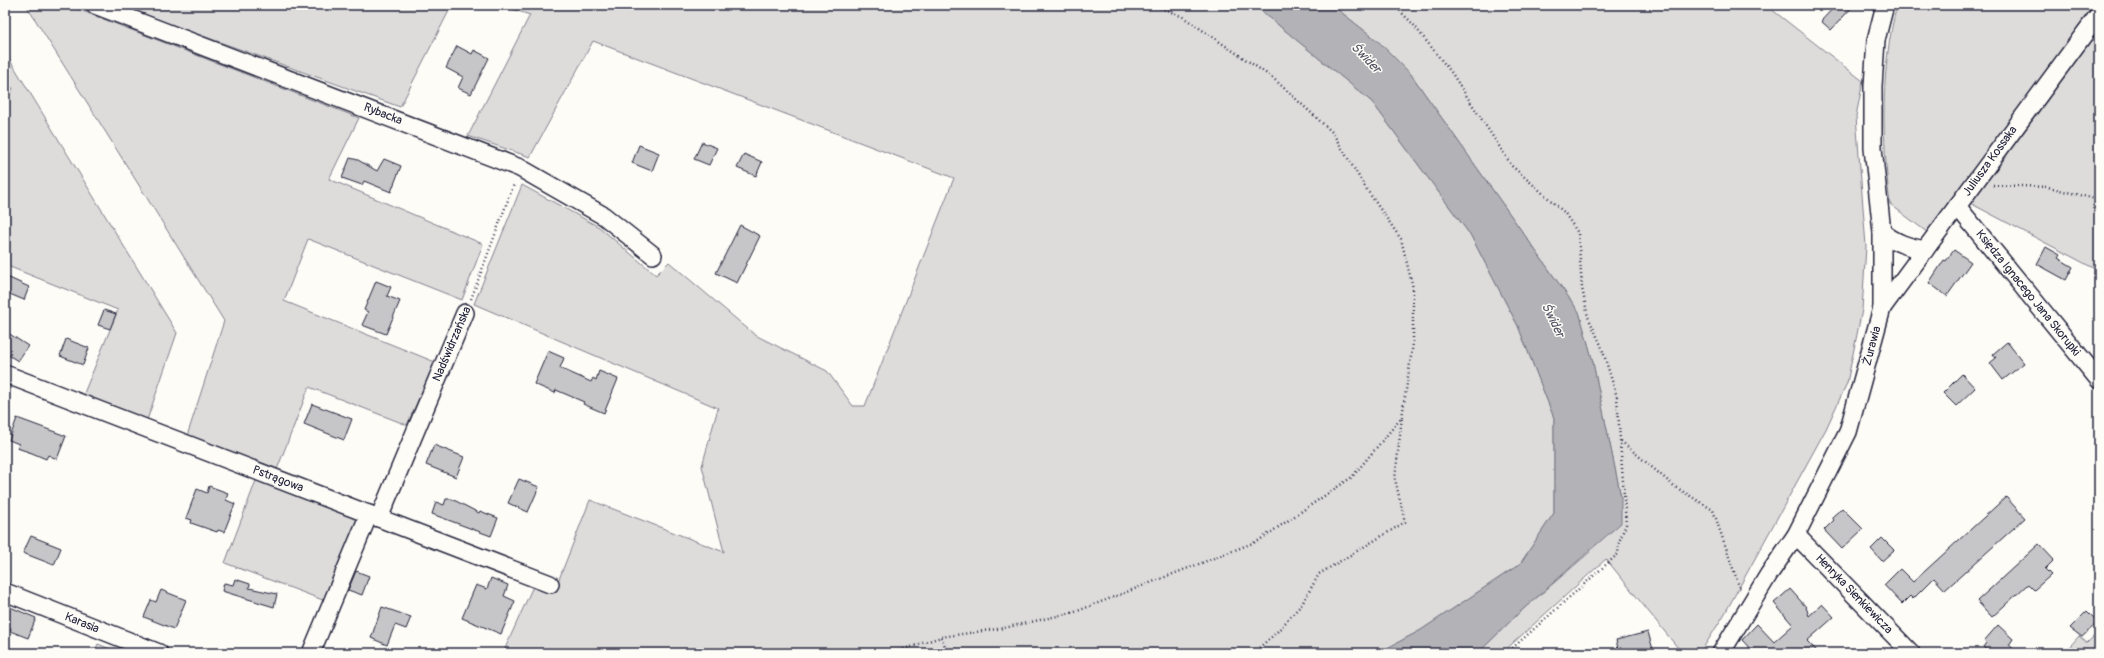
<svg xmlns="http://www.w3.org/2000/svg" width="2104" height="658" font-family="Pangolin,sans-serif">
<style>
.green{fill:#dddcdb;stroke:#807f8b}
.water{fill:#b2b2b7;stroke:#787885}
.building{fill:#c6c6c8;stroke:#22223b}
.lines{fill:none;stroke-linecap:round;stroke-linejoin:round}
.minor-casing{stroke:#22223b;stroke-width:20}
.path{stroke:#22223b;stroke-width:2.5;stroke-dasharray:1 3;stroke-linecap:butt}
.minor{stroke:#fdfcf7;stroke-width:17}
.labels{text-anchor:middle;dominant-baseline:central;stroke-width:3;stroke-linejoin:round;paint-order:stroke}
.street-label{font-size:12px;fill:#22223b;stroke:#fdfcf7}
.water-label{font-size:13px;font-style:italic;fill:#545466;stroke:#fdfcf7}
</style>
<rect width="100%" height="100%" fill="#fdfcf7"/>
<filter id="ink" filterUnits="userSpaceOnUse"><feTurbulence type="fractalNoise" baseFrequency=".025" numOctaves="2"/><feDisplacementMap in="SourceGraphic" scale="8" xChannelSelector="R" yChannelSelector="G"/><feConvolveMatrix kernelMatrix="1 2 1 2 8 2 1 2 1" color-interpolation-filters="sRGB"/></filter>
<g filter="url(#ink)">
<g class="green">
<path d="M26 5H67L359 118 329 179 483 244 462 300 308 239 284 301 435 362 407 425 309 387 276 472 187 436 224 321Z"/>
<path d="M117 5H452L400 107Z"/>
<path d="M500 5H1254L1372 102 1471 236 1518 326 1554 418V513L1520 564 1421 630 1378 653H503L534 584 554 592 590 500 724 552 702 466 718 408 474 304 522 185 599 227 656 275 669 262 755 335 827 371 853 406H865L954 178 593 41 530 157 468 136 530 15Z"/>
<path d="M1332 5H1766L1863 81 1856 116 1866 246 1862 310 1847 383 1826 429 1724 615 1700 653H1682L1606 559 1502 653H1478L1520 612 1590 552 1621 497 1592 358 1579 312 1410 73 1379 42Z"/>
<path d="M1897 5H2095L1928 233 1890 204C1882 138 1880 70 1897 5Z"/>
<path d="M2099 29V271L1968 202Z"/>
<path d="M5 52 177 333 147 420 82 398 118 310 5 265V105L13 88 5 85Z"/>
<path d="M257 478 358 516 328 602 225 563Z"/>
<path d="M2099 631V653H2064L2079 636 2087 643Z"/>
<path d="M98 644 120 653H94Z"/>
</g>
<path class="water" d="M1254 5H1332L1379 42 1410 73 1579 312 1592 358 1621 497V523L1520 612 1478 653H1378L1421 630 1520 564 1554 513V418L1518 326 1471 236 1372 102Z"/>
<g class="building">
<path d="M1836 5H1854L1831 30 1821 21Z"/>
<path d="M457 46 472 54 474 50 489 58 471 94 458 88 463 77 446 68Z"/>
<path d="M702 142 717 148 709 165 694 159Z"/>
<path d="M639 145 659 153 652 171 632 163Z"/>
<path d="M744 154 762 162 756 176 737 168Z"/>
<path d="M350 158 358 160 377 171 384 159 401 166 391 192 364 181 362 185 342 178Z"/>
<path d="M740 225 760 236 737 283 716 273Z"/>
<path d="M2046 247 2060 255 2058 258 2073 267 2066 280 2037 264Z"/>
<path d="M1954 250 1971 262 1947 296 1929 283 1944 260 1946 261Z"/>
<path d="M5 276 29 287 24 300 5 292Z"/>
<path d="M376 281 391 287 387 296 400 301 386 334 362 325 368 312 364 310Z"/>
<path d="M104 310 116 314 110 329 98 325Z"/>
<path d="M5 331 28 346 18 361 5 353Z"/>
<path d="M66 339 89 348 83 365 60 356Z"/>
<path d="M2007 342 2024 363 2003 380 1990 363 1996 358 1993 354Z"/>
<path d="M548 351 564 358 560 368 591 382 593 378 596 380 599 371 618 379 604 413 583 404 584 402 556 390 555 393 534 384Z"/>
<path d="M1962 374 1975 388 1956 406 1943 393Z"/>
<path d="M312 404 352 419 344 440 304 424Z"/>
<path d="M17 418 66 436 57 459 48 455 46 459 32 453 17 448 19 444 9 440Z"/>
<path d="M434 445 464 457 456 477 426 465Z"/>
<path d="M519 479 539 487 528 512 508 503Z"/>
<path d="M209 486 228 493 226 500 235 504 224 532 218 530 217 532 191 523 192 520 186 518 197 489 207 493Z"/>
<path d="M2006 497 2025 518 1945 590 1934 578 1913 599 1910 596 1902 604 1884 585 1900 569 1913 582Z"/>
<path d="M446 499H452L479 513 480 511 498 518 491 536 432 514 436 502 444 505Z"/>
<path d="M1842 508 1863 529 1842 549 1824 530 1834 520 1832 517Z"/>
<path d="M31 536 61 548 54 565 23 553Z"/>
<path d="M1882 538 1894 550 1882 561 1871 549Z"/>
<path d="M2039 544 2054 560 2045 569 2051 575 2034 590 2028 584 1992 617 1977 601Z"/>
<path d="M356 571 369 576 362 595 348 590Z"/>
<path d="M491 578 508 585 504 596 515 601 501 634 462 618 476 585 487 589Z"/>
<path d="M235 579 250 584 249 588 277 594 274 607 222 591 224 583 233 585Z"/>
<path d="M1790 589 1806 607 1809 616 1822 604 1834 617 1807 641 1819 653H1754L1742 640 1757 624 1774 642 1793 625 1774 603Z"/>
<path d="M161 590 186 600 174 629 144 617 151 600 156 602Z"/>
<path d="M10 607 36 618 28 638 10 631 11 628 5 626V620Z"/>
<path d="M382 607 411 617 406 629 395 625 387 645 371 638Z"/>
<path d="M2087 611 2098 622 2082 637 2070 628Z"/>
<path d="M1998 625 2013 639 2009 645 2018 653H1990L1983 647 1986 643 1984 641Z"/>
<path d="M1648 632 1654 653H1619L1616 640Z"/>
</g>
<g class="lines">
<defs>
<g id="minor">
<path d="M95 5 520 168 604 216 653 255"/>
<path d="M1957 206 2099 380"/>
<path d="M1882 232C1895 243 1909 247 1925 250"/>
<path d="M1882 308 2099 14"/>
<path d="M5 374 550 584"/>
<path d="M379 518 465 313"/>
<path d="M1796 535 1911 653"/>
<path d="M5 592 159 653"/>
<path d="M311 653 369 514"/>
<path d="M1721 653 1769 574 1796 535 1848 432 1882 308V232L1873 148V86L1876 40 1885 5"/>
</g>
</defs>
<use href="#minor" class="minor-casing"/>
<g class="path">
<path d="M1394 5 1412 23 1451 72 1512 166 1564 212 1578 233 1582 288 1588 317 1601 345 1617 397 1626 524 1619 542 1618 554 1507 653"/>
<path d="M1993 185 2048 187 2099 200"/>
<path d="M471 299 514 184"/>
<path d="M1621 441 1674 486 1713 510 1740 589"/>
<path d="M941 637 948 653"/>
<path d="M892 653 941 637 1004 628 1075 612 1258 541 1352 477 1402 417 1413 343V288L1401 239 1367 190 1332 132 1273 78 1183 17 1154 5"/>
<path d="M1253 653 1276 633 1302 604 1319 574 1405 522 1395 479 1402 417"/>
</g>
<use href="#minor" class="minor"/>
</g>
</g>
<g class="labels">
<g class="street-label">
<text transform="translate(383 114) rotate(21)">Rybacka</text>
<text transform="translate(1990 161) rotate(-54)">Juliusza Kossaka</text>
<text transform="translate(2028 293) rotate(51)">Księdza Ignacego Jana Skorupki</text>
<text transform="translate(452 344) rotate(-67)">Nadświdrzańska</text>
<text transform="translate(1872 346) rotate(-75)">Żurawia</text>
<text transform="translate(278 479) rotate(21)">Pstrągowa</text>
<text transform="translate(1854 594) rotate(46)">Henryka Sienkiewicza</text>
<text transform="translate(82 623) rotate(22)">Karasia</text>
</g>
<g class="water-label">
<text transform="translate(1366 58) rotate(46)">Świder</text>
<text transform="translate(1553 320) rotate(64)">Świder</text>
</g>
</g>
<rect width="2104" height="658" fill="none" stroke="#fdfcf7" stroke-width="20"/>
<rect x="10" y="10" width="2084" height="638" fill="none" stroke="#22223b" stroke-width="1.5" filter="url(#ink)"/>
</svg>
